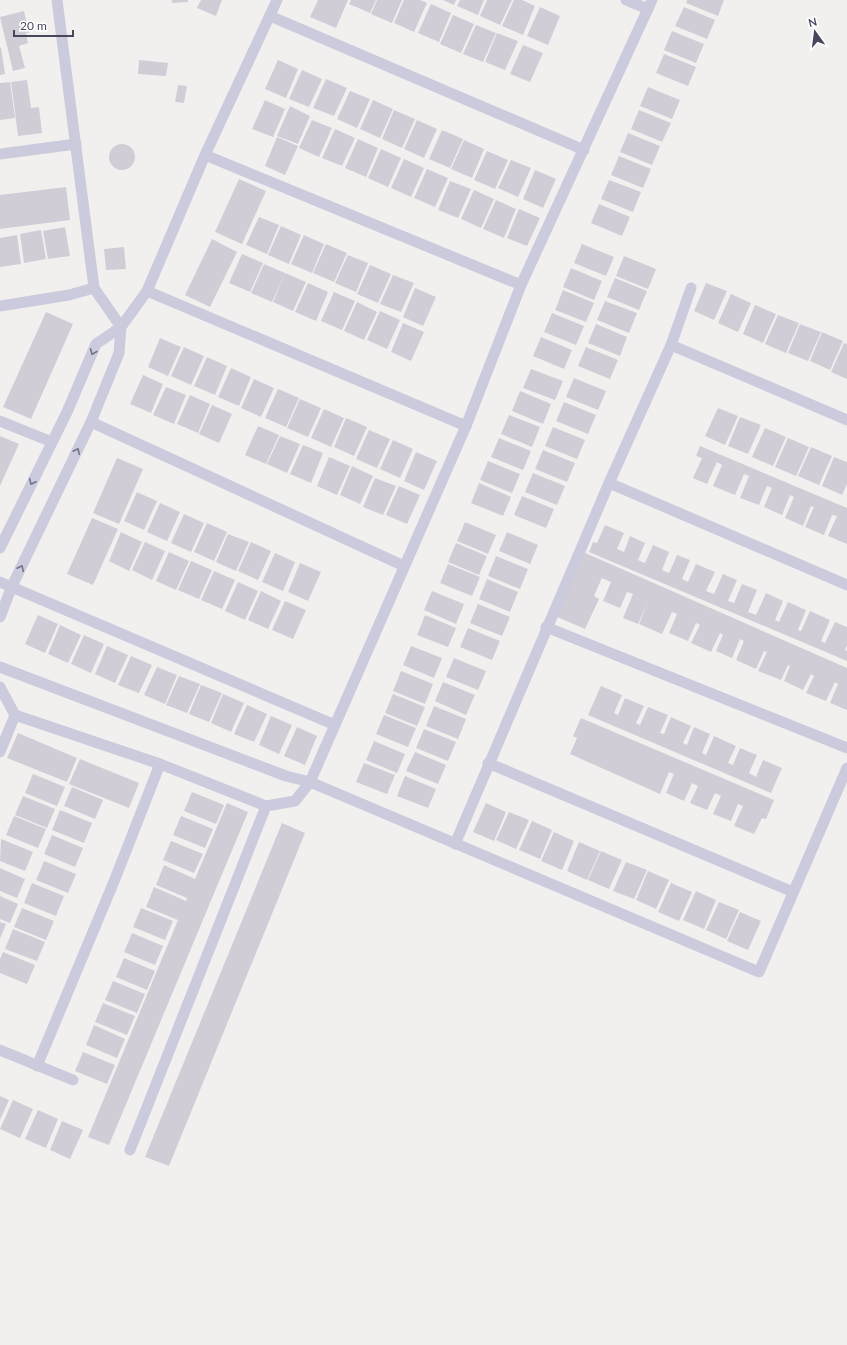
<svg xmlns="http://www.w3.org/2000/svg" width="847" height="1345" font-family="Lato,sans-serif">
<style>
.building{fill:#d0cdd7}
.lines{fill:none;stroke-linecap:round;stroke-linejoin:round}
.service{stroke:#cbcbdd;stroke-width:11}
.oneway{stroke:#75758a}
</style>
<rect width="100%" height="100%" fill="#f2f0ef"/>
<g class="building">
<path d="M172 0H188V2L172 3Z"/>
<path d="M201 0H222L216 16 197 8Z"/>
<path d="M318 0H348L336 28 310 17Z"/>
<path d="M351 0H376L370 13 349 4Z"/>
<path d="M377 0H402L392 23 371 14Z"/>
<path d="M404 0H420L427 3 414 32 394 23Z"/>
<path d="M443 0H456L454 5Z"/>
<path d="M460 0H484L478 15 457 6Z"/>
<path d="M487 0H512L500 25 480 16Z"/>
<path d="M514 0H522L535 6 523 35 502 26Z"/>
<path d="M687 0H724L718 16 686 3Z"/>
<path d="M431 4 451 13 439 42 418 33Z"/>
<path d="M540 7 560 16 548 45 527 36Z"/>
<path d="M684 7 715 20 707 39 675 26Z"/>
<path d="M24 11 29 33H26L28 43 19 46 25 68 13 71 0 17Z"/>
<path d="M453 15 474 24 461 53 440 44Z"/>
<path d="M476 25 496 33 483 62 463 54Z"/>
<path d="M672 31 704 44 696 63 664 50Z"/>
<path d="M497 33 518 41 505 70 485 62Z"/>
<path d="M523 45 543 53 530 82 510 74Z"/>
<path d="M1 47 5 74 0 75V48Z"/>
<path d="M664 54 696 67 688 86 656 73Z"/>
<path d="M139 60 168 63 166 76 138 74Z"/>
<path d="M278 60 298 69 286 98 265 89Z"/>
<path d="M302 70 322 79 309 107 289 99Z"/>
<path d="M326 79 347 88 334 116 313 108Z"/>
<path d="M27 80 31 108 39 107 42 133 18 136 11 82Z"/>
<path d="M10 82 15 118 0 120V83Z"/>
<path d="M178 85 187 86 184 103 175 102Z"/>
<path d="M648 87 680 100 672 119 640 106Z"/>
<path d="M350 91 370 99 357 128 337 119Z"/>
<path d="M265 100 285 109 273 137 252 129Z"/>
<path d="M373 100 393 109 380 138 360 129Z"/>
<path d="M290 106 310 116 298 144 277 136Z"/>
<path d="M394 110 415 119 402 148 382 139Z"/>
<path d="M639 110 671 123 662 142 631 129Z"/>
<path d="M312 120 332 128 319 157 299 148Z"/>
<path d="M417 120 437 129 424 158 404 149Z"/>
<path d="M335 129 355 138 342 166 322 158Z"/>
<path d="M442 130 463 139 450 168 429 159Z"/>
<path d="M628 133 660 146 652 165 620 152Z"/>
<path d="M277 137 298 146 285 175 265 166Z"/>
<path d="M358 139 378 148 366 177 345 168Z"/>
<path d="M464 140 484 149 472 178 451 169Z"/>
<circle cx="122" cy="157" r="13"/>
<path d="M381 149 401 158 388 187 368 178Z"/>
<path d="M487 151 508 160 495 189 474 180Z"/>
<path d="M619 156 651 169 643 188 611 175Z"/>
<path d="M404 159 424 168 411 197 391 188Z"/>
<path d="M511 160 531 168 518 197 498 188Z"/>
<path d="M427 169 448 178 435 207 414 198Z"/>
<path d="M535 170 556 179 543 208 523 199Z"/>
<path d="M239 179 266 191 242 244 215 232Z"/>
<path d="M609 180 641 192 633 212 601 199Z"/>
<path d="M450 181 471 189 458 218 438 210Z"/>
<path d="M66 187 70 220 0 229V195Z"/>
<path d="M474 190 494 199 481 228 461 219Z"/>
<path d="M496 200 516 209 504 238 483 229Z"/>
<path d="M599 204 630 217 622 236 591 223Z"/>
<path d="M519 209 540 218 527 246 507 238Z"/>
<path d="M259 217 279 225 267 254 246 245Z"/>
<path d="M281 226 301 235 289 264 268 255Z"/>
<path d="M65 227 70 256 48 259 43 231Z"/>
<path d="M41 230 46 259 24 263 20 234Z"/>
<path d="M17 235 21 264 0 267V238Z"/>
<path d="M304 235 324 244 312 273 291 264Z"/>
<path d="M212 239 237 252 210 307 185 295Z"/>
<path d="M326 244 347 253 334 282 313 273Z"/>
<path d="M582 244 614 257 606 276 574 263Z"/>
<path d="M124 247 126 269 106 270 104 249Z"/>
<path d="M242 254 263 263 250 292 229 283Z"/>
<path d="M348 255 368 263 356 292 335 283Z"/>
<path d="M624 256 656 269 648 289 616 276Z"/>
<path d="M264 264 285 273 272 302 251 293Z"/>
<path d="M370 265 391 274 378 303 357 294Z"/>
<path d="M571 268 602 281 594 300 563 287Z"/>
<path d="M285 273 306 282 293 311 273 302Z"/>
<path d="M393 275 414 283 401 312 380 304Z"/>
<path d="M615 278 647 291 639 310 607 297Z"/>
<path d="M308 283 328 292 316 321 295 312Z"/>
<path d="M706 283 727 291 714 320 694 311Z"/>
<path d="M415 288 436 297 423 326 403 317Z"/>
<path d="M563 290 594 303 586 322 555 310Z"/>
<path d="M334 292 355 301 342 330 321 321Z"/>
<path d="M731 294 751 303 738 332 718 323Z"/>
<path d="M605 301 637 313 629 333 597 320Z"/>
<path d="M357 302 377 312 364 340 344 331Z"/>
<path d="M755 305 776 314 763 343 743 334Z"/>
<path d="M380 311 400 320 387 349 367 340Z"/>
<path d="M46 312 73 324 31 419 3 407Z"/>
<path d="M552 313 584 326 576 345 544 332Z"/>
<path d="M778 315 799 323 786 353 765 344Z"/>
<path d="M403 323 424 332 411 361 391 352Z"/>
<path d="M596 324 627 337 620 356 588 343Z"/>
<path d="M800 324 821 332 808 361 788 353Z"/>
<path d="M822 332 843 341 830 370 810 361Z"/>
<path d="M541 337 572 350 564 369 533 356Z"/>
<path d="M160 338 181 347 168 376 148 367Z"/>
<path d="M844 343 847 344V379L831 372Z"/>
<path d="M184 347 204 356 191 385 171 376Z"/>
<path d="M586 347 618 360 610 379 578 366Z"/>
<path d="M207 357 227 366 215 395 194 386Z"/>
<path d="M231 368 251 377 239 406 218 397Z"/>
<path d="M531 369 563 381 555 400 523 388Z"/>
<path d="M143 375 163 384 151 413 130 404Z"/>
<path d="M574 378 606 391 598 410 566 397Z"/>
<path d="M254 379 274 388 261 417 241 408Z"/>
<path d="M166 387 186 395 174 424 153 415Z"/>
<path d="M278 389 299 398 286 427 265 418Z"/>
<path d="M520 391 551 404 543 424 512 411Z"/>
<path d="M190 395 210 404 198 433 177 424Z"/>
<path d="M300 399 321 408 308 437 287 428Z"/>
<path d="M564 402 596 415 588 434 556 421Z"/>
<path d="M212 405 232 414 219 443 199 434Z"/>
<path d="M718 408 738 416 725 445 705 436Z"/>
<path d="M324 409 344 418 331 447 311 438Z"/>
<path d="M509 415 540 427 532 447 501 434Z"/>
<path d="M740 417 761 425 748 454 728 446Z"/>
<path d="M346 418 367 427 354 456 334 447Z"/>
<path d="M258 426 279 435 266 464 245 455Z"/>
<path d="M553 427 585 440 577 459 545 446Z"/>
<path d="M765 428 786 437 773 466 752 457Z"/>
<path d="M369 430 390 439 377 468 356 459Z"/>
<path d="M0 436 19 444 0 486Z"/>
<path d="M280 436 300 444 287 473 267 464Z"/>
<path d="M499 438 531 451 523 470 491 457Z"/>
<path d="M788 438 809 447 796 476 775 467Z"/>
<path d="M393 440 413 449 400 478 380 469Z"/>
<path d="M303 445 323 453 311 483 290 474Z"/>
<path d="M700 446 847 508V544L828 536 837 516 832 515 824 535 805 527 814 507 811 506 803 526 785 518 794 497 790 495 782 515 764 507 772 488 767 486 759 505 740 498 749 476 744 474 735 495 713 486 722 465 717 462 707 484 693 478 702 458 696 456Z"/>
<path d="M811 447 832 456 819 485 798 476Z"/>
<path d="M543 450 575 463 567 482 535 469Z"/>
<path d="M416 452 437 461 424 490 404 481Z"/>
<path d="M329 457 350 466 337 495 317 486Z"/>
<path d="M834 457 847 462V484L842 495 822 486Z"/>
<path d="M117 458 143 469 119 524 93 513Z"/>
<path d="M488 461 520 474 512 493 480 480Z"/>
<path d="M352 466 373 476 360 504 340 495Z"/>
<path d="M533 473 565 486 557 505 525 492Z"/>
<path d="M375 478 396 486 383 515 363 507Z"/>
<path d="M479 483 511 497 503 516 471 503Z"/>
<path d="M399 486 420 495 407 524 386 515Z"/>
<path d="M137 492 157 501 144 530 124 521Z"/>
<path d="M522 496 554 509 546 528 514 515Z"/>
<path d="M160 503 180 512 167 541 147 532Z"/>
<path d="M184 514 204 523 191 552 171 543Z"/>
<path d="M92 518 118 529 93 585 67 574Z"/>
<path d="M465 522 496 535 488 554 457 541Z"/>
<path d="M207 523 227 532 214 561 194 552Z"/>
<path d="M605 525 624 533 617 549 624 552 630 536 645 543 638 560 645 563 653 545 669 552 662 570 669 573 677 555 690 560 682 579 688 582 696 564 715 572 706 591 714 594 723 574 737 580 728 601 734 603 742 584 757 590 748 612 756 615 766 593 783 601 775 620 779 622 788 602 806 610 798 630 801 631 810 611 830 620 821 641 825 643 835 622 847 627V645L845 650 847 651V661L589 552 593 542 597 543Z"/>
<path d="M121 532 142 542 129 571 109 561Z"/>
<path d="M507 532 538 545 530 564 499 551Z"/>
<path d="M228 534 249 542 236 571 216 562Z"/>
<path d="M145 542 165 551 152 580 132 570Z"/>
<path d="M251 542 271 551 258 580 238 571Z"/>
<path d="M456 543 487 556 479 575 448 562Z"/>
<path d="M169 552 189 561 176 590 156 581Z"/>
<path d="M583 552 847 668V710L830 703 838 684 835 682 826 701 806 693 814 676 811 674 803 690 784 681 790 666 788 665 781 680 758 671 767 652 764 651 756 669 736 660 744 641 740 639 732 658 716 651 723 635 720 633 711 652 691 643 700 625 696 623 688 641 669 633 677 614 672 612 662 634 639 624 649 599 638 624 623 618 633 594 627 592 620 608 603 601 611 582 602 578 594 596 599 599 585 629 555 616Z"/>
<path d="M275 553 295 562 283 591 262 582Z"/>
<path d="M496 556 528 569 520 589 488 576Z"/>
<path d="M191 561 212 570 199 599 178 590Z"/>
<path d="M300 563 321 572 308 601 288 592Z"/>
<path d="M448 564 480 577 472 596 440 583Z"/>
<path d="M214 571 235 580 222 609 201 600Z"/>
<path d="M487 579 518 592 510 612 479 599Z"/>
<path d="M238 582 258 591 245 620 225 611Z"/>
<path d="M261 591 281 601 268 629 248 620Z"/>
<path d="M432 591 464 604 456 624 424 610Z"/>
<path d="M285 601 306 610 293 639 272 630Z"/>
<path d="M478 604 510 617 502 636 470 623Z"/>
<path d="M38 615 58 624 45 653 25 644Z"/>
<path d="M425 615 456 628 448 647 417 635Z"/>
<path d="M60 625 81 635 68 663 48 654Z"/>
<path d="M468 628 500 641 492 660 460 647Z"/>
<path d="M84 635 104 644 91 673 71 664Z"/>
<path d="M107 646 128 655 115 683 95 674Z"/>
<path d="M411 646 442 658 434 678 403 665Z"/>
<path d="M131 656 152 665 139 693 118 685Z"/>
<path d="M454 658 486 671 478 690 446 677Z"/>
<path d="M157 667 177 675 165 704 144 695Z"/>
<path d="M401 671 433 684 425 704 393 691Z"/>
<path d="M179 676 200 684 187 713 166 705Z"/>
<path d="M443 682 475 695 466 715 435 701Z"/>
<path d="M201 685 222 693 209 722 189 714Z"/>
<path d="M601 686 622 695 614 713 618 715 625 698 644 706 636 723 640 725 648 707 668 715 660 733 664 734 671 717 691 726 683 743 687 745 694 727 710 734 702 753 706 755 714 736 736 746 728 763 733 765 740 748 757 755 749 773 756 777 763 760 782 768 771 793 588 715Z"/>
<path d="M223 694 244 703 231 732 211 723Z"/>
<path d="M393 694 425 707 417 726 385 713Z"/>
<path d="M247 705 267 714 254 742 234 734Z"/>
<path d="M434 706 466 719 458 739 426 726Z"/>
<path d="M384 715 416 728 408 747 376 734Z"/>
<path d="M271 716 292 725 279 754 259 745Z"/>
<path d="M581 718 774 800 766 819 762 818 754 834 734 826 743 806 738 804 731 821 713 814 721 796 715 793 707 810 690 803 698 786 692 783 684 801 666 793 674 774 669 772 660 794 570 754 577 738 573 736Z"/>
<path d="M297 727 317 736 305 765 284 756Z"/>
<path d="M424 729 456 742 448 761 416 748Z"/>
<path d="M18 733 77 758 67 782 7 758Z"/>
<path d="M374 741 405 754 397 773 366 760Z"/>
<path d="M415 752 446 765 438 784 406 771Z"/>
<path d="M80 759 139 783 129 808 69 784Z"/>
<path d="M364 763 395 775 387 794 356 782Z"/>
<path d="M33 774 65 787 57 806 25 793Z"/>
<path d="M405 776 436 789 428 808 397 796Z"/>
<path d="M72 787 103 800 95 819 64 806Z"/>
<path d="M192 792 224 805 216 824 184 811Z"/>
<path d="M23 796 55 809 47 828 15 815Z"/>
<path d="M227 803 248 812 109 1145 88 1137 178 920 146 907 154 887 186 901 187 898 156 885 164 865 195 879Z"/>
<path d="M486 803 506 812 494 841 473 832Z"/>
<path d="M60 810 92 823 84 843 52 830Z"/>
<path d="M509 812 529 820 516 849 496 840Z"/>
<path d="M14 816 46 829 38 848 6 835Z"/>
<path d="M181 816 213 829 205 848 173 835Z"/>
<path d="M532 821 552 830 540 859 519 850Z"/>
<path d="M282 823 305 833 169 1166 145 1157Z"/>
<path d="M554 832 574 841 562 870 541 861Z"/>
<path d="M52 835 83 848 75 867 44 854Z"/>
<path d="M1 839 33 852 25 871 0 861Z"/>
<path d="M171 841 203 854 194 873 163 860Z"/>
<path d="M579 842 600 851 587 880 567 871Z"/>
<path d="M601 851 622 860 609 889 588 880Z"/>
<path d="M44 861 76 874 68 893 36 880Z"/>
<path d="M626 862 647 870 634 899 613 891Z"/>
<path d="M0 868 25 879 17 898 0 891Z"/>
<path d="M648 871 669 880 656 909 636 900Z"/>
<path d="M32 883 64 896 56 916 24 903Z"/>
<path d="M671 883 692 892 679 921 658 912Z"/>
<path d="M696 891 716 900 704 929 683 920Z"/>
<path d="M0 896 18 904 10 923 0 919Z"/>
<path d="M719 902 739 910 726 939 706 930Z"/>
<path d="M22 908 54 921 46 940 14 927Z"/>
<path d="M141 908 173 921 165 940 133 927Z"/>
<path d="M740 912 761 921 748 950 727 941Z"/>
<path d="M0 922 6 924 0 939Z"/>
<path d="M13 929 45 942 37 961 5 949Z"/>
<path d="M132 933 163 946 155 965 124 952Z"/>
<path d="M3 952 35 965 27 984 0 973V959Z"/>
<path d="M124 958 155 971 147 990 116 977Z"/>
<path d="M113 981 145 994 137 1013 105 1000Z"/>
<path d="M103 1003 135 1016 127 1035 95 1022Z"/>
<path d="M94 1025 125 1039 117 1058 86 1045Z"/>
<path d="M83 1052 115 1065 107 1084 75 1071Z"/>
<path d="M0 1096 9 1100 0 1120Z"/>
<path d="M13 1100 33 1109 20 1138 0 1129Z"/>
<path d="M38 1110 58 1119 46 1148 25 1139Z"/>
<path d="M62 1121 83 1130 70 1159 50 1150Z"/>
</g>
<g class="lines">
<g class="service">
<path d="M626 0 648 9"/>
<path d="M270 16 584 150"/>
<path d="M0 154 76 144"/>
<path d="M205 155 521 285"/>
<path d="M147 291 466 426"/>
<path d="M0 306 69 295 94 288"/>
<path d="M671 345 847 420"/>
<path d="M0 421 52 442"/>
<path d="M91 422 404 566"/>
<path d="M609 483 847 585"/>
<path d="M0 548 67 412 96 344 121 327 147 291 205 155 277 0"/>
<path d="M0 582 335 725"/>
<path d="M0 617 12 586 91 422 119 353 121 327 94 288 57 0"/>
<path d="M546 627 847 748"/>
<path d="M0 667 286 776 310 782 759 972 847 768"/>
<path d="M0 687 15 715 160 764 266 806 295 801 310 782 466 426 521 285 652 0"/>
<path d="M0 752 15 715"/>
<path d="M488 763 793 892"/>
<path d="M455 844 609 483 671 345 691 288"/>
<path d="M0 1050 73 1080"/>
<path d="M37 1066 115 879 160 764"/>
<path d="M130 1150 266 806"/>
</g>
</g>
<defs><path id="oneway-chevron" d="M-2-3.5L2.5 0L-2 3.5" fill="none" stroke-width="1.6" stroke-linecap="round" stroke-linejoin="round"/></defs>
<g class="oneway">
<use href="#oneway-chevron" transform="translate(93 352) rotate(113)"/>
<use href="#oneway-chevron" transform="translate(77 451) rotate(-64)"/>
<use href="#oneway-chevron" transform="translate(32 482) rotate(116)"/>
<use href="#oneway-chevron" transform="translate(21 568) rotate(-64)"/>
</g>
<g transform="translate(815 32) rotate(346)" stroke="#ffffff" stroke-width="3" paint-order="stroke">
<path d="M0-3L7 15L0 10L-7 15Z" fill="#47465d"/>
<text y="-6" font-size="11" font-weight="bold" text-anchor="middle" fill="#47465d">N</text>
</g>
<path d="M14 30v6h59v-6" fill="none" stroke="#47465d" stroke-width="2"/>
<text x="20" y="30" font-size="12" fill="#47465d" stroke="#ffffff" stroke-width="3" paint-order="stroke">20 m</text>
</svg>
